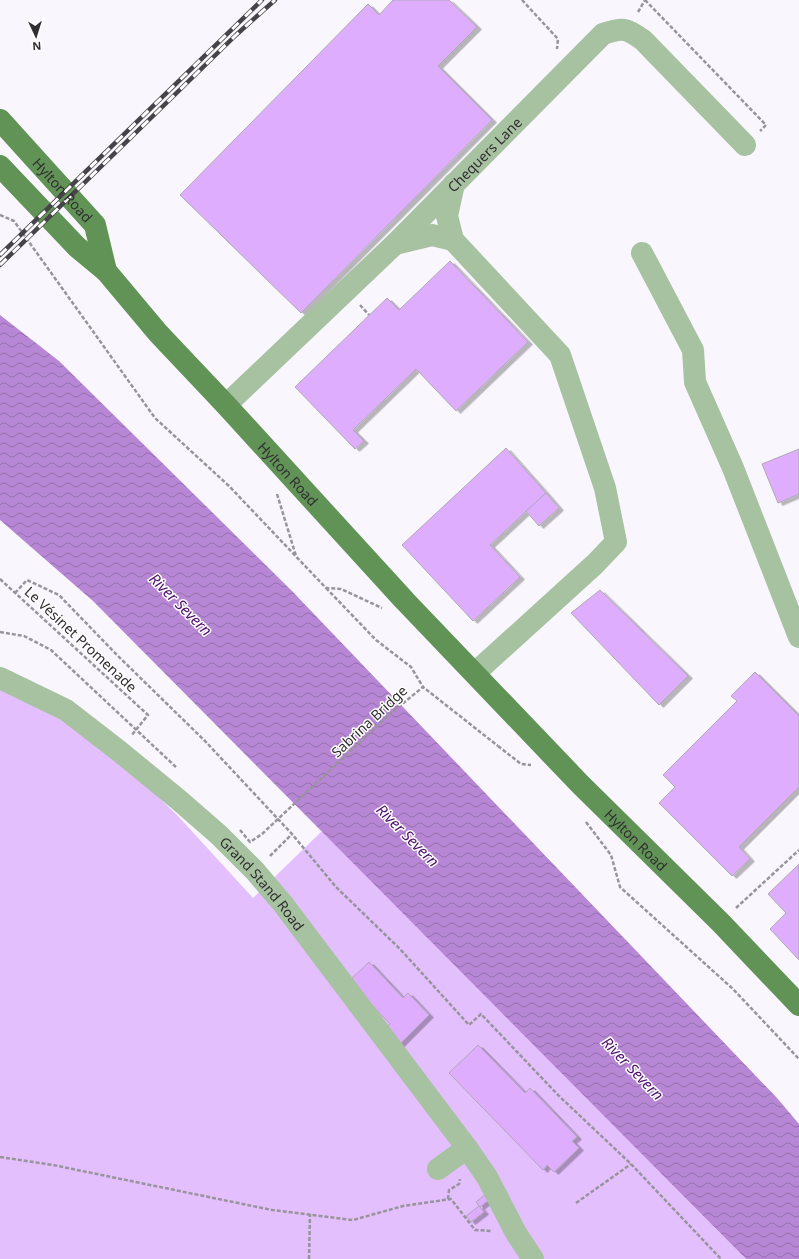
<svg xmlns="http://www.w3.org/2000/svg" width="799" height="1259" font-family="'Noto Sans',sans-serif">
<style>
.green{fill:#e4bffd}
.water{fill:url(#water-waves)}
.building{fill:#dfadfe;stroke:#aea9b2;filter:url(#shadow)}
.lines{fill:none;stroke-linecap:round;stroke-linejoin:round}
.path{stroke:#97949a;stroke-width:2.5;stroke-dasharray:4 2;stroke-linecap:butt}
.minor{stroke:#a7c2a1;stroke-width:22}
.major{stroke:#619357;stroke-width:22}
.rail-casing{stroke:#474449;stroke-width:4.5}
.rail{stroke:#fff;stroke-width:3;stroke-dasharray:9;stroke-linecap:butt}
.path-bridge{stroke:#97949a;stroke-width:2.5;stroke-dasharray:4 2;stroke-linecap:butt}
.labels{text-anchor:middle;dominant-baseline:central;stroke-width:3;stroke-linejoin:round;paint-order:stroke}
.street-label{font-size:14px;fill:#312e32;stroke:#fff}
.water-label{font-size:15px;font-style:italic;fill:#50106e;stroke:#fff}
</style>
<defs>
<pattern id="water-waves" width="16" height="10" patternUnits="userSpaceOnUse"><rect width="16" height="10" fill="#b787d5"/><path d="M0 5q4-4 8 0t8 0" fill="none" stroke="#956fad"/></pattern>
<filter id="shadow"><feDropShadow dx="4.5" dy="2.5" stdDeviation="0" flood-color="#0004"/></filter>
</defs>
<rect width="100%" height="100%" fill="#faf6fe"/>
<path class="green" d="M0 683 94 735 177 815 253 898 322 831 746 1259H0Z"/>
<path class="water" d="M0 315 59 361 292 591 777 1098 799 1124V1259H746L93 601 0 520Z"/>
<g class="building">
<path d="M393 0H449L477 27 438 66 492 120 301 313 180 195 368 4 379 15Z"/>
<path d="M450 261 528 342 456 411 416 369 353 430 364 441 355 449 295 387 387 298 399 310Z"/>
<path d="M506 448 546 493 490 545 520 577 473 621 402 545Z"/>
<path d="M799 449V494L778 503 762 464Z"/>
<path d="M546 493 559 508 539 526 526 511Z"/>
<path d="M600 590 688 676 659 705 571 613Z"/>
<path d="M755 672 799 716V787L739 847 750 859 732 876 659 803 675 787 663 775 737 701 731 696Z"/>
<path d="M799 864V960L770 929 786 913 768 894Z"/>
<path d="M369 962 403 998 408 993 429 1015 399 1045 384 1030 390 1024 349 981Z"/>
<path d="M478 1045 525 1093 530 1088 577 1137 572 1141 579 1148 554 1172 547 1165 543 1170 449 1073Z"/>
<path d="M487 1193 491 1198 480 1207 476 1202Z"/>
<path d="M479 1206 484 1212 471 1222 466 1216Z"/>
</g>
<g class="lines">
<g class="path">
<path d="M522 0 558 39 557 49"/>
<path d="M645 0 766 125 760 131"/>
<path d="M638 12 645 0"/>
<path d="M0 215 14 221 155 418 229 486 326 588 341 589 382 608"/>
<path d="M360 305 369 315"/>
<path d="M277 494 296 556"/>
<path d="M0 579 148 715 131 736"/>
<path d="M326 588 376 640 411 667 423 687"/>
<path d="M15 593 27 580 59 595 118 656 205 741 292 834 336 887 400 949 469 1025 481 1014 559 1096 631 1164 721 1259"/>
<path d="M0 632 24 636 51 650 177 768"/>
<path d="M498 746 521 764 531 765"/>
<path d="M586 822 611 855 620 887 733 989 799 1059"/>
<path d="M270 856 292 834"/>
<path d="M736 908 799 850"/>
<path d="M0 1157 53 1165 272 1210 353 1220 403 1206 451 1199 475 1230 491 1231"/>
<path d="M448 1199 449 1190 459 1184 460 1179"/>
<path d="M576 1203 631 1164"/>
<path d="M309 1259 310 1214"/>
</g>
<g class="minor">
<path d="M453 240 447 216 454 184"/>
<path d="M395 244 432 235 453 240 560 355 605 488 616 542 595 564 475 673"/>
<path d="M642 253 693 350 695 382 733 468 799 637"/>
<path id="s1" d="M226 405 395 244 603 34C623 27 626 28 643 40L745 145"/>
<path id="s2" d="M0 678 66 710 119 751 180 801 219 835 255 871 283 904 467 1148 487 1177 516 1233 533 1259"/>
<path d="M438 1169 467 1148"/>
</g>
<g class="major">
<path id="s3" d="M0 120 95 225 106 271"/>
<path id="s4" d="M0 166 77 247 106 271 158 333 226 405 405 601 580 784 721 923 799 1005"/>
</g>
<defs>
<g id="rail">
<path d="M0 255 262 0"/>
<path d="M0 265 236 35 275 0"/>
</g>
</defs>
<use href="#rail" class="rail-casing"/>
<use href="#rail" class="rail"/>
<path class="path-bridge" d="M240 830 250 842 262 834 391 713 423 687 498 746"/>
</g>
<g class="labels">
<g class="street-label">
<text stroke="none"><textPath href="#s1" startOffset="360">Chequers Lane</textPath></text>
<text stroke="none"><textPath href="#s3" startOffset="94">Hylton Road</textPath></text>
<text stroke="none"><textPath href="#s4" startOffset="422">Hylton Road</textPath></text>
<text transform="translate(81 639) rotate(43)">Le Vésinet Promenade</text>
<text transform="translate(369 721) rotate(-43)">Sabrina Bridge</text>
<text stroke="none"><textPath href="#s4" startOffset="927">Hylton Road</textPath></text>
<text stroke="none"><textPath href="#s2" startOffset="336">Grand Stand Road</textPath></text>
</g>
<g class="water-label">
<text transform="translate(181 604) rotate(45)">River Severn</text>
<text transform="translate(408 835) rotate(45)">River Severn</text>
<text transform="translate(633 1068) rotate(46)">River Severn</text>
</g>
</g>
<g transform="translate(36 36) rotate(176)" stroke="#ffffff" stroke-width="3" paint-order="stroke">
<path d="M0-3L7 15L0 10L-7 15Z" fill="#312e32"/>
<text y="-6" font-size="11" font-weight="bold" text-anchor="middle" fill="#312e32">N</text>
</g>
</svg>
